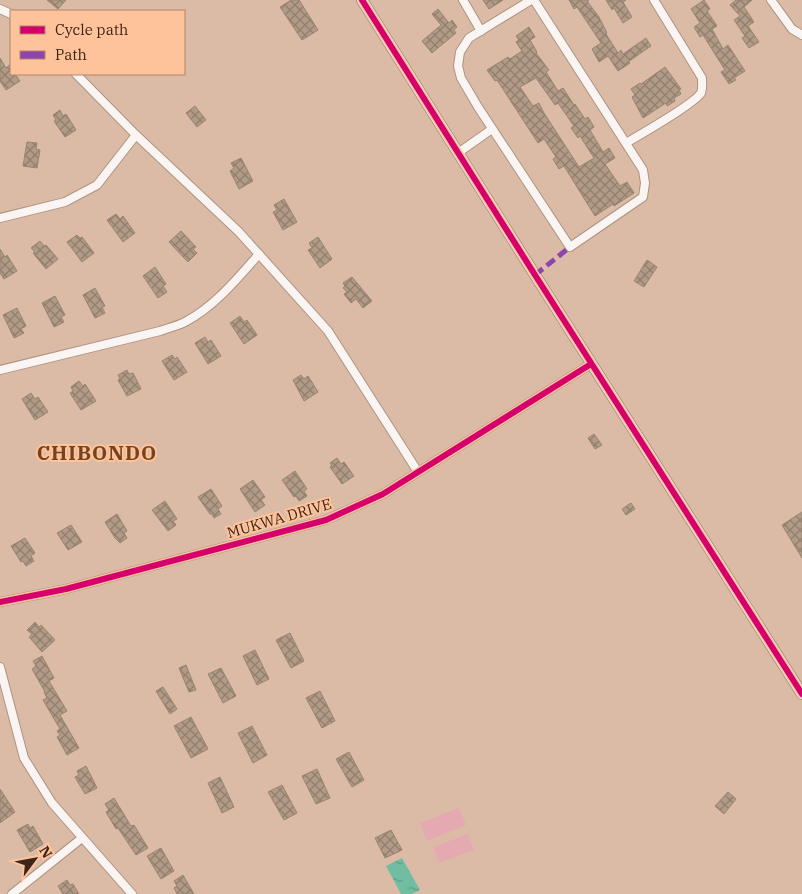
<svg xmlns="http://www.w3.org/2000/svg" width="802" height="894" font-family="'IBM Plex Serif',serif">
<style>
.park{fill:#e5a9b2}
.water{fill:url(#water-ripples)}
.building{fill:url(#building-cross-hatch);stroke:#9a8571;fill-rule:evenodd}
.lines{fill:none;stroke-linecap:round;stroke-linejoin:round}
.minor-casing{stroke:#ac9382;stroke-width:10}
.tertiary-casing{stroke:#ac9382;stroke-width:12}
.minor{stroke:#faf5f2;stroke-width:8}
.tertiary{stroke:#faf5f2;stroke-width:10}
.quiet{stroke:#8e44ad;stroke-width:5;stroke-dasharray:10 5;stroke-linecap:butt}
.cycleway-casing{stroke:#ffc39c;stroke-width:9}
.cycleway{stroke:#d6006c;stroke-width:6}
.labels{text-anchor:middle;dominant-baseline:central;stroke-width:4;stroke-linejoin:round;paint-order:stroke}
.street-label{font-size:15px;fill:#3d2617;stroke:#ffc39c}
.district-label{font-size:20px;font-weight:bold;letter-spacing:1px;fill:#75431e;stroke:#ffc39c}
</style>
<defs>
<pattern id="water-ripples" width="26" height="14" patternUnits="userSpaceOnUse" patternTransform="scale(1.25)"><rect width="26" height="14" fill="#71bda2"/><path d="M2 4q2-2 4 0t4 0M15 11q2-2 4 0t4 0" fill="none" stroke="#5e9983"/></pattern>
<pattern id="building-cross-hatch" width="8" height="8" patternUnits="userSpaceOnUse" patternTransform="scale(1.25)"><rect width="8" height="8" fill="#b19b87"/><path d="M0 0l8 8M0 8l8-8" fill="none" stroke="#917e6d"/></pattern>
</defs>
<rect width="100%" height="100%" fill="#dbbba6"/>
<g class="park">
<path d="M459 808 466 825 427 841 420 823Z"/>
<path d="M468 834 474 850 439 863 433 847Z"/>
</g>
<path class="water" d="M402 858 420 890 412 894H401L386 866Z"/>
<g class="building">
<path d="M47 0H66L58 9Z"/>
<path d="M291 0H299L318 30 302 40 280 7Z"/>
<path d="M483 0H503L489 9Z"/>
<path d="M569 0H589L587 1 599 17 607 33 606 34 618 53 621 50 623 54 646 38 651 46 628 62 630 63 618 71 608 56 599 62 592 49 601 43 577 7 574 9Z"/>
<path d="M606 0H626L623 2 632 17 623 23 614 8 612 10Z"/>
<path d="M704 0 710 9 707 11 717 26 712 29 723 49 728 45 745 71 734 78 736 80 729 84 721 72 725 70 703 35 700 37 694 27 700 23 691 9Z"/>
<path d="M736 0H752L744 7 754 22 748 26 759 42 749 48 742 38 745 36 734 20 740 16 730 5Z"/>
<path d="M438 9 449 23 452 20 457 27 454 30 456 33 432 53 422 41 441 25 432 14Z"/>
<path d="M529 27 535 37 530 40 537 52 536 53 549 70 546 72 558 91 563 88 574 105 575 104 585 119 588 117 594 127 590 130 603 152 609 148 615 158 605 164 620 186 627 182 634 193 614 206 613 204 595 216 564 166 559 169 553 159 556 157 544 139 538 143 497 80 495 81 487 70 508 57 510 59 522 51 516 42 519 40 516 36ZM536 78 555 105 558 103 574 126 571 128 578 138 580 136 594 158 579 167 544 113 539 103 533 106 520 87Z"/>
<path d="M0 58 6 68 11 64V74H15L20 81 6 90 0 81Z"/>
<path d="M665 67 681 89 679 90 681 94 674 98 675 101 667 106 666 103 643 118 632 97 635 95 631 89 640 83 641 84Z"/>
<path d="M195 106 206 120 197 127 186 113Z"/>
<path d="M60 110 63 116 66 114 76 130 65 137 54 121 56 120 53 115Z"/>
<path d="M27 142 37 143 36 149 40 150 37 168 23 166Z"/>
<path d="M241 158 253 181 239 189 230 171 234 168 231 163Z"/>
<path d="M284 199 297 222 283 230 273 212 277 210 274 205Z"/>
<path d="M116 214 120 219 123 216 135 233 123 242 107 220Z"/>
<path d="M181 231 196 247 193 249 197 253 188 262 169 242Z"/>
<path d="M77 235 80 238 82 237 94 253 82 262 67 242Z"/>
<path d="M318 237 332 259 320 268 308 250 312 248 309 243Z"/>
<path d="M40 241 44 246 46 245 58 259 46 269 33 253 35 252 31 248Z"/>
<path d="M0 249 5 257 7 255 17 271 4 279 0 273Z"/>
<path d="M647 260 657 267 644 287 634 281Z"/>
<path d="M155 267 166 284 163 286 167 292 158 298 143 276Z"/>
<path d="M352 277 372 301 363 308 356 299 351 303 344 294 347 292 343 288 345 286 343 283Z"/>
<path d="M95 288 105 306 102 307 105 313 95 318 83 295Z"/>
<path d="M55 296 65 315 61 317 64 322 54 327 42 303Z"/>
<path d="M17 308 26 326 21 329 24 333 14 338 3 315Z"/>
<path d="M240 316 244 322 247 320 257 335 244 344 230 323Z"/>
<path d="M205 337 208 342 211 340 221 356 208 364 195 343Z"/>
<path d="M172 355 175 359 177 357 187 372 174 380 162 361Z"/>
<path d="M127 370 129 374 133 373 141 389 127 396 118 380 120 379 118 375Z"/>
<path d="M301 375 304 379 308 376 318 392 304 401 293 380Z"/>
<path d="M79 381 83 386 85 384 96 401 81 410 70 393 73 391 71 387Z"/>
<path d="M31 393 35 399 38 397 48 412 35 420 22 399Z"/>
<path d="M594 434 602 445 595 449 588 438Z"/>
<path d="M337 458 341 464 344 462 354 476 342 484 330 467 332 466 330 463Z"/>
<path d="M295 471 307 489 304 491 307 496 299 501 296 496 294 497 282 480Z"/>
<path d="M253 480 265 497 261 500 265 505 255 512 240 489Z"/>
<path d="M211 489 222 506 218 509 221 514 214 518 212 514H210L198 497Z"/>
<path d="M165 501 177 519 173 521 176 525 168 531 152 510Z"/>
<path d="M631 503 635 509 626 515 622 509Z"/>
<path d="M802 512V558L782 525Z"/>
<path d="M117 514 127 531 124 533 127 538 120 543 115 538 105 522Z"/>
<path d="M71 525 82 542 68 550 57 533Z"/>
<path d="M25 538 35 553 31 556 34 561 26 566 23 561 21 562 11 546Z"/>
<path d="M35 622 39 627 41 625 55 640 42 652 29 637 32 634 27 630Z"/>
<path d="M290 633 304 661 291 668 276 640Z"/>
<path d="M255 650 269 679 257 685 243 656Z"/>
<path d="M42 656 54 678 49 681 67 711 60 715 79 748 67 755 57 737 60 735 57 731 60 729 43 700 47 698 44 692H45L32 669 36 666 33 661Z"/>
<path d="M186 665 196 690 189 692 179 668Z"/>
<path d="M221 668 236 696 223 703 208 674Z"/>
<path d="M163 687 177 709 170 714 156 691Z"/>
<path d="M320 691 335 721 322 728 306 698Z"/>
<path d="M191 717 208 749 191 758 174 726Z"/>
<path d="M252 726 267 755 253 763 238 733Z"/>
<path d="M349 752 364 780 352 787 336 759Z"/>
<path d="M86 766 97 788 85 794 75 777 79 775 77 771Z"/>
<path d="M317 769 330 798 316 804 302 776Z"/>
<path d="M220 777 234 807 222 813 208 783Z"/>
<path d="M282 785 297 813 284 820 268 792Z"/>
<path d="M0 789 15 812 0 823Z"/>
<path d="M728 792 736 799 724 814 715 806Z"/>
<path d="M114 798 131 826 134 825 148 848 136 855 118 828 116 829 106 812 109 810 105 804Z"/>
<path d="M28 824 30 828 33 826 43 844 30 852 17 830Z"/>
<path d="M391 830 402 850 385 858 375 838Z"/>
<path d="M161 848 174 871 161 879 147 856Z"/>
<path d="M183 875 194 894H177L174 888 177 886 174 881Z"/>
<path d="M67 880 70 885 73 884 79 894H63L58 886Z"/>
</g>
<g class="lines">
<defs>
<g id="minor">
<path d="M463 0 481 31"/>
<path d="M531 0 469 38 460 52 458 66 461 78 478 107 570 247 643 197 645 183 643 170 534 0"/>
<path d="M771 0 792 29 802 35"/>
<path d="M0 9 11 14"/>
<path d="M76 74 136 135 239 232 328 331 418 472"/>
<path d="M626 143C641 134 693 105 701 93 703 88 702 83 702 78L654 0"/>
<path d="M458 153 492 129"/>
<path d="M0 218 65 202 97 185 136 135"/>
<path d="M0 370 160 331C168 328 177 326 185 322 215 306 237 279 259 254"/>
<path d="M0 602 66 589 326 520 383 494 591 364"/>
<path d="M0 667 24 758 52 803 132 894"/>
<path d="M12 894 82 838"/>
</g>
<path id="tertiary" d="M362 0 535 275 802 694"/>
</defs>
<use href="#minor" class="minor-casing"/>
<use href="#tertiary" class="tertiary-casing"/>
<use href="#minor" class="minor"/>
<use href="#tertiary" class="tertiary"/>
<path class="quiet" d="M535 275 570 247"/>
<defs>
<g id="cycleway">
<path d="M362 0 535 275 802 694"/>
<path d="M0 602 66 589 326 520 383 494 591 364"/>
</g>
</defs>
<use href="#cycleway" class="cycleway-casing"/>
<use href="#cycleway" class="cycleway"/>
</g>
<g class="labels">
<g class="street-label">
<text transform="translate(279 518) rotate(-16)">MUKWA DRIVE</text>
</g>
<g class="district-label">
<text x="97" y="452">CHIBONDO</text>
</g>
</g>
<rect x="10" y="10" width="175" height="65" fill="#ffc39c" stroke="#b18467"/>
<rect x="20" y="26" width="25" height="8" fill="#d6006c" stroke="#b18467"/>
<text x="55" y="35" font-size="15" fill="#3d2617">Cycle path</text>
<rect x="20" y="51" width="25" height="8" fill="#8e44ad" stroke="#b18467"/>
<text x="55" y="60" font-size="15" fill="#3d2617">Path</text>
<g transform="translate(35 859) rotate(58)" stroke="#ffc39c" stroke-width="4" paint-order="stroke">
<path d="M0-4L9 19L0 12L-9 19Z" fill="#3d2617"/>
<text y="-8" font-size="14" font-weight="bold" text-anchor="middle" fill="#3d2617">N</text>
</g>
</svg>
